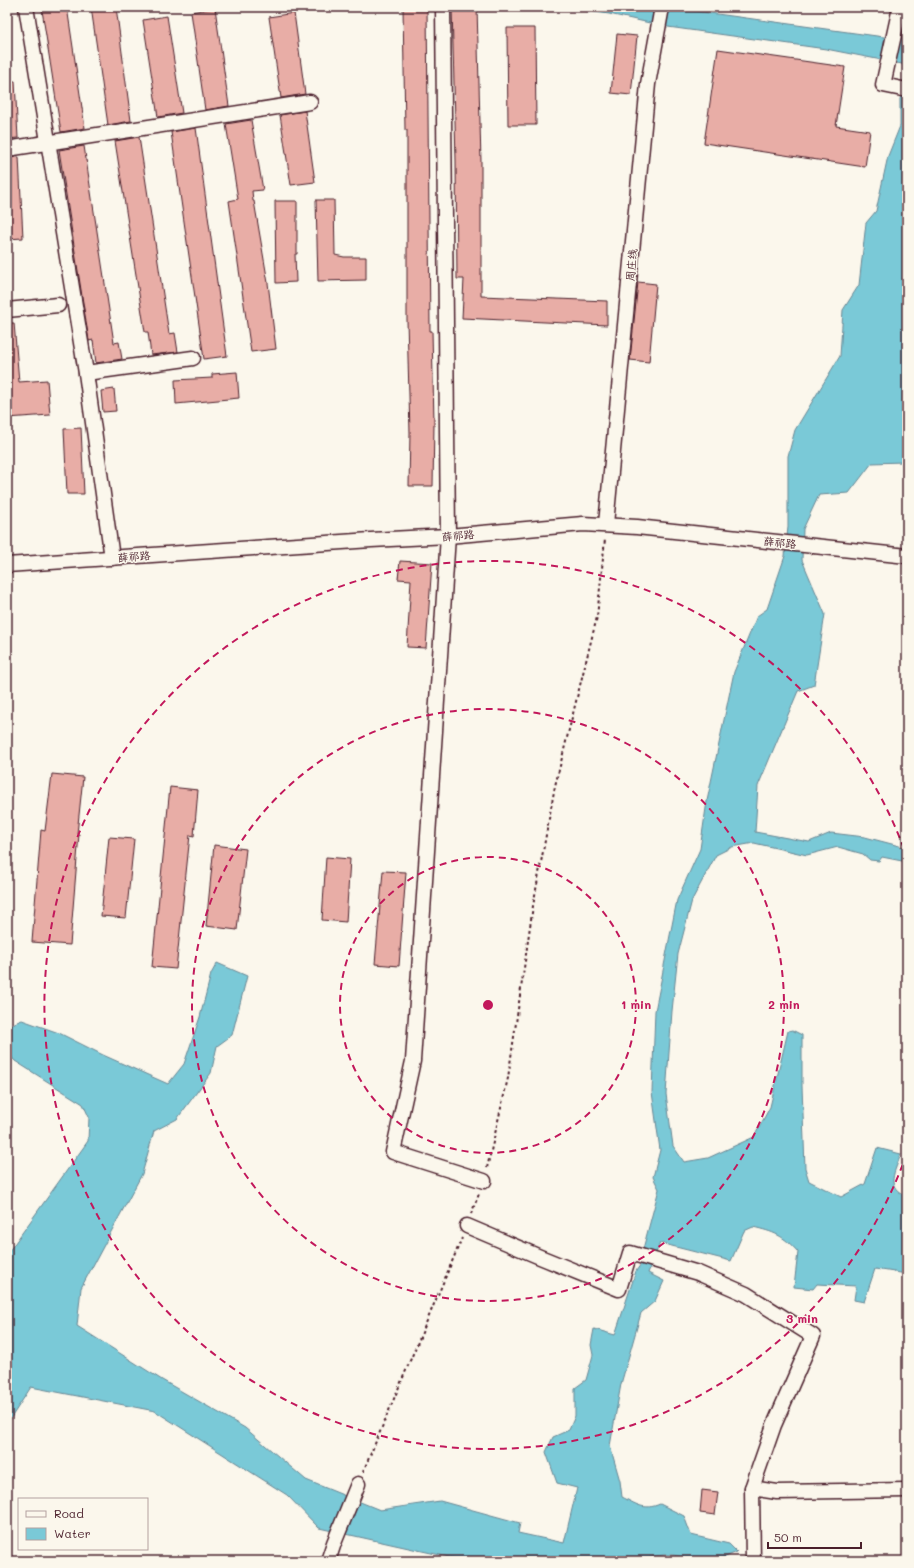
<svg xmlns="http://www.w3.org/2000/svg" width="914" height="1568" font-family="Mali,'LXGW WenKai TC',sans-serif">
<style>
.water{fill:#7ac9d7;stroke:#678592}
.building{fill:#e8ada6;stroke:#4a1f2b}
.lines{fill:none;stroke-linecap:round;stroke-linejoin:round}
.minor-casing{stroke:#4a1f2b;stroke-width:17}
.path{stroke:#4a1f2b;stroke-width:2;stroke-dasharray:3 3;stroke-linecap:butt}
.minor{stroke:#fbf7ec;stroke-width:14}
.ring{fill:none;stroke:#c2185b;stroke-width:2;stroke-dasharray:7 5}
.labels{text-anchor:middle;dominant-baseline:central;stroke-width:3;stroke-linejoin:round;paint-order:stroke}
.street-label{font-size:11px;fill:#4a1f2b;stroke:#fbf7ec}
.centre{fill:#c2185b;stroke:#fbf7ec;stroke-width:2}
.ring-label{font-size:12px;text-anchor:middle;font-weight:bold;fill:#c2185b;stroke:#fbf7ec;stroke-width:3;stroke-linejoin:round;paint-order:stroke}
</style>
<rect width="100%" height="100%" fill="#fbf7ec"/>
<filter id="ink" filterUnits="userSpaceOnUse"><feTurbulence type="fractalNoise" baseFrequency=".025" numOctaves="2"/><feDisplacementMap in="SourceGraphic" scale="8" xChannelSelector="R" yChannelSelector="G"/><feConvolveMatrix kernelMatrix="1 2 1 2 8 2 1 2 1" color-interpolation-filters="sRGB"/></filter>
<g filter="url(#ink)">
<g class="water">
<path d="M559 7H666L884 37 907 38V72L902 64 826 49 668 27 609 14Z"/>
<path d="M907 74V441L903 462 872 463 849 493 819 495 803 529 802 560 825 614 814 685 798 691 758 786 755 832 809 842 831 833 865 837 907 848V862L882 857 879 861 870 860 863 854 838 847 807 855 754 843 732 847 716 855 692 900 678 954 672 1011 666 1094 673 1146 684 1162 708 1158 754 1137 770 1107 788 1031 792 1030 802 1035V1086L805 1168 809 1181 841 1197 865 1184 877 1148 901 1154C895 1172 884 1187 907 1196V1274L875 1269 864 1302 854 1300 856 1286 817 1284 813 1289 794 1287 798 1252C783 1235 774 1232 753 1227L744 1231 731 1261 660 1243 648 1273 664 1281 655 1301 641 1313 621 1384 610 1446 620 1481 622 1497C636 1504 644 1511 660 1504L684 1516 691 1535 729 1544 737 1552 716 1561H688C676 1552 663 1555 650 1557L648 1561H467L319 1528 287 1495 155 1411 31 1387 7 1424V1254L88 1141 89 1117 83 1104 15 1061 7 1052V1026L22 1020 59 1033 103 1055 168 1084 184 1064 200 1017 211 974 217 963 247 976 232 1035 217 1046 211 1073 177 1119 154 1131 142 1174 81 1288 77 1326 162 1380 245 1428 306 1480 380 1510 440 1501 520 1523 518 1533 564 1543 577 1488 557 1483 546 1452 553 1437 569 1430 575 1416V1388L586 1380 593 1355 591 1345 594 1329 615 1335 636 1271 641 1264 643 1249 659 1189 653 1177 660 1150 652 1092 655 1011 677 900 700 849 707 801 734 672 757 616 767 609 785 556 788 527V456L795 430 840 356 843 310 859 285 866 223 876 211 888 156 900 126V99Z"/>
</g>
<g class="building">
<path d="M57 7H67L85 128 61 132 42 10Z"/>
<path d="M91 7H116L131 121 108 125Z"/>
<path d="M403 7H427L430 331H432L434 423 433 486H409L410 433 407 320V130H405Z"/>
<path d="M452 7H477L481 162V296L607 301V325L462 318 464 279H457L456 160Z"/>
<path d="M215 8 229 106 205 110 191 12Z"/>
<path d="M294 13 305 94 281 98 269 17Z"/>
<path d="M167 16 182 113 158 117 143 20Z"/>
<path d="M507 28H535L536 125H508Z"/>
<path d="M617 34 637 36 631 95 611 93Z"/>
<path d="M718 49 845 67 836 126 870 131 865 167 704 143Z"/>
<path d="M7 81H15L18 138 7 139Z"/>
<path d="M305 111 315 182 291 185 280 115Z"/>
<path d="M251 120 263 190 252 191 253 201H254L268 283 276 349 251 352 229 201 238 199 226 124Z"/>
<path d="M196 128 227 356 204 359 171 132Z"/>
<path d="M139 137 169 334 175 333 178 352 151 355 148 332H145L115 141Z"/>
<path d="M84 146 114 343 119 342 122 359 96 363 93 340 89 341 59 150Z"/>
<path d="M19 157 23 238 7 239V158Z"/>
<path d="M316 200H334L335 255 344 257H366V280L318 281Z"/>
<path d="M275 201H297V254H295L296 282 276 283Z"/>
<path d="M638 282 656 284 649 362 630 360Z"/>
<path d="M7 323H14L19 382 47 380 50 415 7 418Z"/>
<path d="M237 372 239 398 176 404 175 380 212 378V374Z"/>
<path d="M114 389 116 411 103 412 101 391Z"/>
<path d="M81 428 84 494H67L64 429Z"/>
<path d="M400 561 432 563 426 648 407 647 411 580 398 579Z"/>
<path d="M52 774 83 777 77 834H79L70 945 32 942 41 830 45 831Z"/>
<path d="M170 787 198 790 194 836 190 835 176 969 152 967Z"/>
<path d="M109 837 134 839 126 918 101 916Z"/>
<path d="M214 845 246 849 237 930 206 926Z"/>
<path d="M326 857 350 859 346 922 322 920Z"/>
<path d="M383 871 406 872 399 966 375 964Z"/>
<path d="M702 1490 718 1492 715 1515 700 1513Z"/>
</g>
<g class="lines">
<defs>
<g id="minor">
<path d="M26 7 86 373 112 558"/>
<path d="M443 7 448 536 413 1061 393 1152 484 1181"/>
<path d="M907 10 899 12 883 85 907 90"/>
<path d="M7 149 310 102"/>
<path d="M7 310 58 305"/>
<path d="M86 373 193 358"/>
<path d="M606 524 648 84 662 7"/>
<path d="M7 565 371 540 448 536 583 524 637 527 907 556"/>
<path d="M467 1226 540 1257 619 1289 630 1253 698 1273 746 1294 813 1336 774 1425 752 1488 777 1492 907 1490"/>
<path d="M752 1488 753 1561"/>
<path d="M328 1561 334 1543 358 1484"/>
</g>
</defs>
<use href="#minor" class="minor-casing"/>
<g class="path">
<path d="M487 1168 508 1078 533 906 555 786 597 617 605 539"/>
<path d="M471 1214 479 1194"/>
<path d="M363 1472 462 1238"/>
</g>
<use href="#minor" class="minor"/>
</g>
</g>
<g class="ring">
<circle cx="488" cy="1005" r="148"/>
<circle cx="488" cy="1005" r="296"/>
<path d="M907 1153A444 444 0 1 1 907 857"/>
</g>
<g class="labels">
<g class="street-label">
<text transform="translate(631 265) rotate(-85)">周庄线</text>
<text transform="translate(458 535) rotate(-5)">薛祁路</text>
<text transform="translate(780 542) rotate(6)">薛祁路</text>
<text transform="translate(134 556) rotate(-4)">薛祁路</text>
</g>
</g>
<circle cx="488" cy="1005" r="6" class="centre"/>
<g class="ring-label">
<text x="636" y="1009">1 min</text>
<text x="784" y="1009">2 min</text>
<text x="802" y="1323">3 min</text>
</g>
<rect width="914" height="1568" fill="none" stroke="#fbf7ec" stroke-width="24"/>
<rect x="12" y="12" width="890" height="1544" fill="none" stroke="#4a1f2b" stroke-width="1.5" filter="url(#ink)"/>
<rect x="18" y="1498" width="130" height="52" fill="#fbf7ec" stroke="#b4a19f"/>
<rect x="26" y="1511" width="20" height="6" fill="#fbf7ec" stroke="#b4a19f"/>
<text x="54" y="1518" font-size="12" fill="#4a1f2b">Road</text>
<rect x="26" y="1528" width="20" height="12" fill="#7ac9d7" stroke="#b4a19f"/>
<text x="54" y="1538" font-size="12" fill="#4a1f2b">Water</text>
<path d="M768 1542v6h93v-6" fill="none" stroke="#4a1f2b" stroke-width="2"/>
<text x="774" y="1542" font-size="12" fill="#4a1f2b" stroke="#fbf7ec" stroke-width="3" paint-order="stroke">50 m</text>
</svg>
